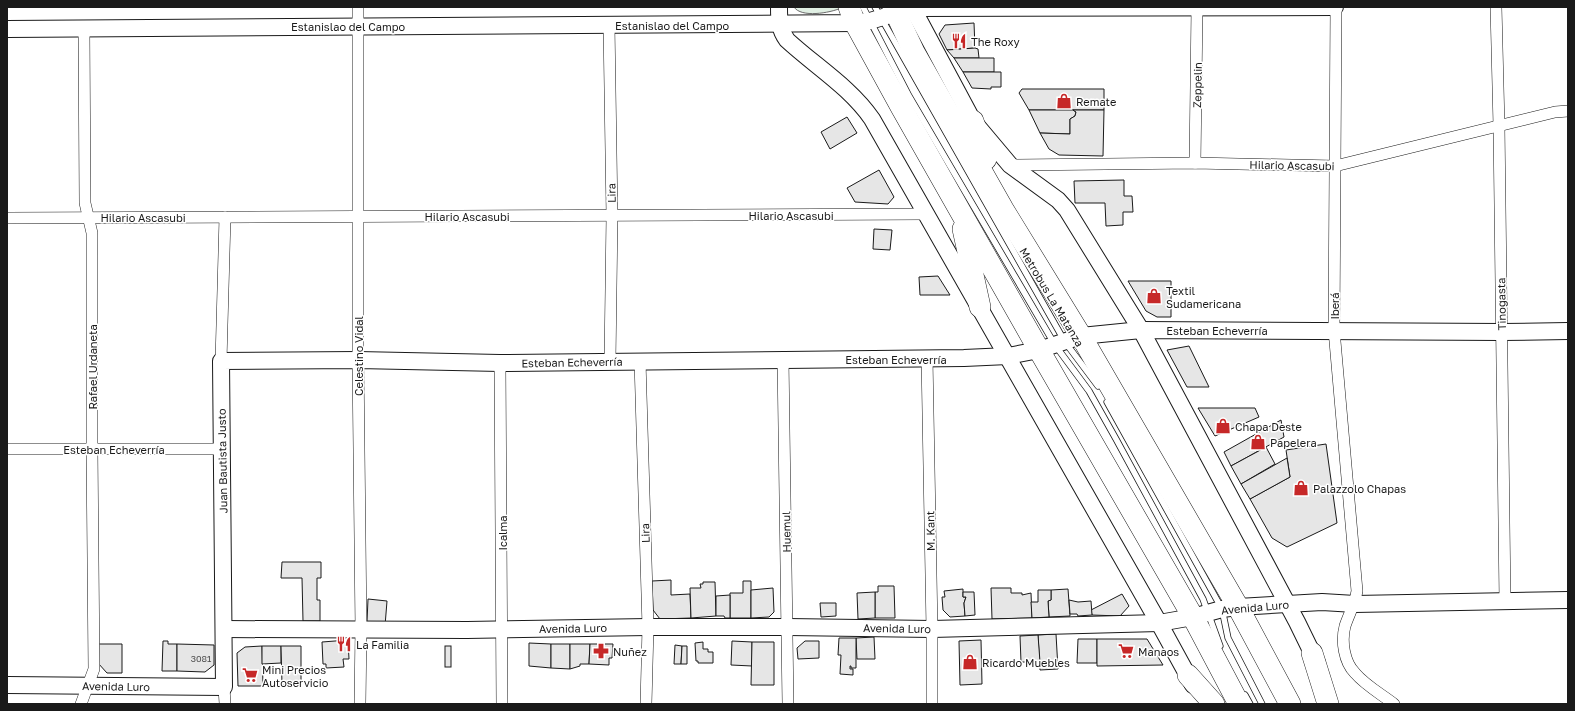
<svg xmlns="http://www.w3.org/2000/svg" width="1575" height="711" font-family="'Golos Text',sans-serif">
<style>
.green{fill:#e0efe3;stroke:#6a6a6a}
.building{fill:#e6e6e6;stroke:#1a1a1a}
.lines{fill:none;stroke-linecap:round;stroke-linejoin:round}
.lane-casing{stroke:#1a1a1a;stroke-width:7}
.street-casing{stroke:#1a1a1a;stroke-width:12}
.secondary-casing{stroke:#1a1a1a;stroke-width:18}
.highway-casing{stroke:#1a1a1a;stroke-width:22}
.lane{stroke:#fff;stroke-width:5.5}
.street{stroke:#fff;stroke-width:11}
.secondary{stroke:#fff;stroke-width:16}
.highway{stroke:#fff;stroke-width:21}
.labels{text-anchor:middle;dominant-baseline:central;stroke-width:3;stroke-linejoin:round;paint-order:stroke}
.number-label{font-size:9px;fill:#4d4d4d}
.street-label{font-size:11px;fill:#1a1a1a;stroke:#fff}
.poi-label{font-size:11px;fill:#1a1a1a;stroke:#fff;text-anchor:start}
</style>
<rect width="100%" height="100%" fill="#fff"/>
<path class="green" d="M794 7H840L841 8C830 13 801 18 794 7Z"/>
<g class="building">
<path d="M974 23 975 48 947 50 939 34 945 25Z"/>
<path d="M975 48 978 49 979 58H954L947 50Z"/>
<path d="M954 58H994V72H963Z"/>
<path d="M963 72H1001V87H991V89L972 88Z"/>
<path d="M1022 89H1104V110H1029L1019 93Z"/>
<path d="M1029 110H1073L1076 112 1075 116 1070 119V134L1040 133Z"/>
<path d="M1073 110H1104L1103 156 1059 155 1049 149 1040 133 1070 134V119L1075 116 1076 112Z"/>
<path d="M847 117 857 133 830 149 821 132Z"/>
<path d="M879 170 894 197 888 204 855 202 847 188Z"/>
<path d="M1124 180V196H1132L1133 212H1123V225L1106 226 1105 203H1075L1074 181Z"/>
<path d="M874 229 892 230 890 250 873 249Z"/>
<path d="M938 276 950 295H920L919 277Z"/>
<path d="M1128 281H1171V317H1157L1146 311Z"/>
<path d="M1189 346 1209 387H1187L1167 350Z"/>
<path d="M1198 408H1255L1259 417 1215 436Z"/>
<path d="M1281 420 1284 437 1231 466 1224 452Z"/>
<path d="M1326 444 1337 523 1287 547 1272 538 1250 499 1290 477 1286 450Z"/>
<path d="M1266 447 1275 464 1241 484 1231 466Z"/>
<path d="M1287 458 1290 477 1250 499 1241 484Z"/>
<path d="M282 562H321V578H317V600H320V621H303L302 578H281Z"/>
<path d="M671 580V595L690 594 691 618 660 619 653 610 652 581Z"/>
<path d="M743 581H751V618H730V593H743Z"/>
<path d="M703 582H715L716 616 691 618 690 588H701L700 584H703Z"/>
<path d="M878 586H894L895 618H875V592H878Z"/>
<path d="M773 588 774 612 769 617 751 618V590Z"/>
<path d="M991 588H1011V593H1022V595L1031 593 1032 618 992 619Z"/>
<path d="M963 589V597H966L964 603 965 616 950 617 943 610 942 597H945L944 591Z"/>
<path d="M1068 589 1070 616 1049 617 1048 601 1051 600V590Z"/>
<path d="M1038 590H1051V600L1048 601 1049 617 1032 618 1031 602H1038Z"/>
<path d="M875 592V618L858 619 857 593Z"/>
<path d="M963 592H974L975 615 965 616 964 603 966 597H963Z"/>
<path d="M1122 594 1129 606 1120 616 1092 615 1091 610Z"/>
<path d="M730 595V618H725L724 616H716V596Z"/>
<path d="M368 599 387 601 385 626 367 622Z"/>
<path d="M1069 600 1078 602 1091 601 1092 615 1078 616 1077 614H1070Z"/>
<path d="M820 603H836V616L821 617Z"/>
<path d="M1056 634 1058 669 1040 670 1038 635Z"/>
<path d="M1038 635 1040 662H1021L1020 636Z"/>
<path d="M874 637 875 659H857L856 638Z"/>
<path d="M839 638H856V668H851V666H850V669H853V675L840 674 841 655H838Z"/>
<path d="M1078 639H1097V663H1077Z"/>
<path d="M1097 639H1147L1163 665 1097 666Z"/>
<path d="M348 640 349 659H343L344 667 326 668V664H323L322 642Z"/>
<path d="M981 640 982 684 960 685 959 641Z"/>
<path d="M163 641H168V644H177V671H162Z"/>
<path d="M732 641 752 642V666L731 665Z"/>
<path d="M805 641H819V658L798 659 797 648Z"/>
<path d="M703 642V649H708V652H713V663H698V661H696L695 643Z"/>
<path d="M752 642H774V685H751Z"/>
<path d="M529 643 551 644V668L529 666Z"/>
<path d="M98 644H122V673H107L98 663Z"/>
<path d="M177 644 214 645V665L205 672 177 671Z"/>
<path d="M551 644H570V669L551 668Z"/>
<path d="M570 644H590L589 664H580V666L570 669Z"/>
<path d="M590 644H613L612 658H609V665L589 664Z"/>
<path d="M675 645 682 646 681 664H674Z"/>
<path d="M262 646 263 686H238L237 653 245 647Z"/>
<path d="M262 646H281V663L262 664Z"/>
<path d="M281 646H301V685H282Z"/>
<rect x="445" y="646" width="6" height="21"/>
<path d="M682 646H687V664H681Z"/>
</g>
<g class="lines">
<defs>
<g id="lane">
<path d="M863 7 909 96 1055 345 1089 391 1116 439 1203 599 1220 646"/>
<path d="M875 7 1065 342 1098 386"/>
<path d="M1107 402 1222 609 1228 638 1262 704"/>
<path d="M1245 695 1250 704"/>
</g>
<g id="street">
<path d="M358 7V360L361 629 360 704"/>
<path d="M1336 7 1334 330 1357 591C1355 604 1349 614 1345 626 1341 641 1344 662 1355 673 1365 685 1381 694 1394 704"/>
<path d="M1496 7 1499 126 1505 601"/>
<path d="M609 25 612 216 610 361"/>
<path d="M1195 163 1197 8"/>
<path d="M1010 165 1195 163 1335 166 1555 112 1568 111"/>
<path d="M7 218 926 214"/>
<path d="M927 358 932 629V704"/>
<path d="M783 359 788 704"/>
<path d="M221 361 225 217"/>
<path d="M640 361 648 627 646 704"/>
<path d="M500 363 502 704"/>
<path d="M7 449H222"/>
<path d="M224 687 225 704"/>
<path d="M81 704 94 669 92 449V233L85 203 84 29"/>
</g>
<g id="secondary">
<path d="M779 7C779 20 779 29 787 40 815 66 850 87 872 119L1159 623 1193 685"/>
<path d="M912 7 973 121 1010 165 1058 200 1067 210 1141 330 1297 622 1317 663"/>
<path d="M7 29 855 23 870 21 913 8 1335 7"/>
<path d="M224 629 467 630 648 627H788L932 629 1159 623 1193 617 1222 609 1238 607 1322 602 1355 604 1568 600"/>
<path d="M7 685 224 687 221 361 358 360 500 363 964 358 1008 356 1039 350 1081 336 1141 330 1502 332 1568 331"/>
</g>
<g id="highway">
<path d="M849 7 855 23 901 107 1039 350 1193 617 1239 704"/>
<path d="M893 7 914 52 1003 209 1081 336 1238 607 1290 704"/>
<path d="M973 121 986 159"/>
<path d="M963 229 980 307"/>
<path d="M1312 653 1328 704"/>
<path d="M1188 675 1214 704"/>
</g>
</defs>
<use href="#lane" class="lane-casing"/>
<use href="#street" class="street-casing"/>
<use href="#secondary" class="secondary-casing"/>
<use href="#highway" class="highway-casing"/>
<use href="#lane" class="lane"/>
<use href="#street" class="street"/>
<use href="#secondary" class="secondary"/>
<use href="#highway" class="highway"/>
</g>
<defs>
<symbol id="restaurant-bare" viewBox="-9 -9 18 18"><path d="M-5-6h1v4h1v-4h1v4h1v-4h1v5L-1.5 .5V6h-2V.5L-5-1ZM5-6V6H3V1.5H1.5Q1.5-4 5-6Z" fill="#c62828" stroke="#fff" stroke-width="2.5" paint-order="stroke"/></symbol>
<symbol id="shop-bare" viewBox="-9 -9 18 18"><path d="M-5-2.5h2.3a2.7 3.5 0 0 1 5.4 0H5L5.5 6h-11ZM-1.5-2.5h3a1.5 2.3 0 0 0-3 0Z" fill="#c62828" stroke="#fff" stroke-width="2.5" paint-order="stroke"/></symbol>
<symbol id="pharmacy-bare" viewBox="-9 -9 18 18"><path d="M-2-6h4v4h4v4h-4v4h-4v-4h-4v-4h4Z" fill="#c62828" stroke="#fff" stroke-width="2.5" paint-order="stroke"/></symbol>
<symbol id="supermarket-bare" viewBox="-9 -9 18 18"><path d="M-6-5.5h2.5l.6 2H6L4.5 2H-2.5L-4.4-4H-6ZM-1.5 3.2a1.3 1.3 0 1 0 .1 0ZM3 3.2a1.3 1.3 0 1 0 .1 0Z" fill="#c62828" stroke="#fff" stroke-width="2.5" paint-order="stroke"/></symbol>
</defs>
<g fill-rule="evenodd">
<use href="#restaurant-bare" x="948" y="30" width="22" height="22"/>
<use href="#shop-bare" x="1053" y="90" width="22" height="22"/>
<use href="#shop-bare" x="1143" y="285" width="22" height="22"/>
<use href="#shop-bare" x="1212" y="415" width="22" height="22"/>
<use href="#shop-bare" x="1247" y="431" width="22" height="22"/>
<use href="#shop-bare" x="1290" y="477" width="22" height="22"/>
<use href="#restaurant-bare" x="333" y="633" width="22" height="22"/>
<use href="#pharmacy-bare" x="590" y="640" width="22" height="22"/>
<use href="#supermarket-bare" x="1115" y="640" width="22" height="22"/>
<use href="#shop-bare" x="959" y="651" width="22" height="22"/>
<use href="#supermarket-bare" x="239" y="664" width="22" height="22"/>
</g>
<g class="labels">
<g class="number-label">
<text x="201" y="658">3081</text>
</g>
<g class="street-label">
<text x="672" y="25">Estanislao del Campo</text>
<text x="348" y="26">Estanislao del Campo</text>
<text transform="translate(1197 85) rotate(-89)">Zeppelin</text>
<text transform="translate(1292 165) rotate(1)">Hilario Ascasubi</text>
<text transform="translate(611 193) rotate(-91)">Lira</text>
<text x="791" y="215">Hilario Ascasubi</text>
<text x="467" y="216">Hilario Ascasubi</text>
<text x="143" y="217">Hilario Ascasubi</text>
<text transform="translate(1052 297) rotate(59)">Metrobus La Matanza</text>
<text transform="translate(1501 304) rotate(-91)">Tinogasta</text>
<text transform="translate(1334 306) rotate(-90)">Iberá</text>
<text x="1217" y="330">Esteban Echeverría</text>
<text transform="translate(358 356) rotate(-90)">Celestino Vidal</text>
<text x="896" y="359">Esteban Echeverría</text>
<text transform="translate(572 362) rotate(-1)">Esteban Echeverría</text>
<text transform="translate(92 367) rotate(-90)">Rafael Urdaneta</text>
<text x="114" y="449">Esteban Echeverría</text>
<text transform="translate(222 461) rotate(-91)">Juan Bautista Justo</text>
<text transform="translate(930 531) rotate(-91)">M. Kant</text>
<text transform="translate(786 532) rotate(-91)">Huemul</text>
<text transform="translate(502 533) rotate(-90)">Icalma</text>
<text transform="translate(645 533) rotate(-92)">Lira</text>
<text transform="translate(1255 607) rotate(-5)">Avenida Luro</text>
<text transform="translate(573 628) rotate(-1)">Avenida Luro</text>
<text transform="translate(897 628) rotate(1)">Avenida Luro</text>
<text transform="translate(116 686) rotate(1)">Avenida Luro</text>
</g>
<g class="poi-label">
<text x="971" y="41">The Roxy</text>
<text x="1076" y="101">Remate</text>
<text x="1166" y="290">Textil<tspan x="1166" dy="13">Sudamericana</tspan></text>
<text x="1235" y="426">Chapa Deste</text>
<text x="1270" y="442">Papelera</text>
<text x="1313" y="488">Palazzolo Chapas</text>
<text x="356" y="644">La Familia</text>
<text x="613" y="651">Nuñez</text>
<text x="1138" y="651">Manaos</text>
<text x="982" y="662">Ricardo Muebles</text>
<text x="262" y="669">Mini Precios<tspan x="262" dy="13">Autoservicio</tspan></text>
</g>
</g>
<rect width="1575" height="711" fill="none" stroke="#1a1a1a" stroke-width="16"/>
</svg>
